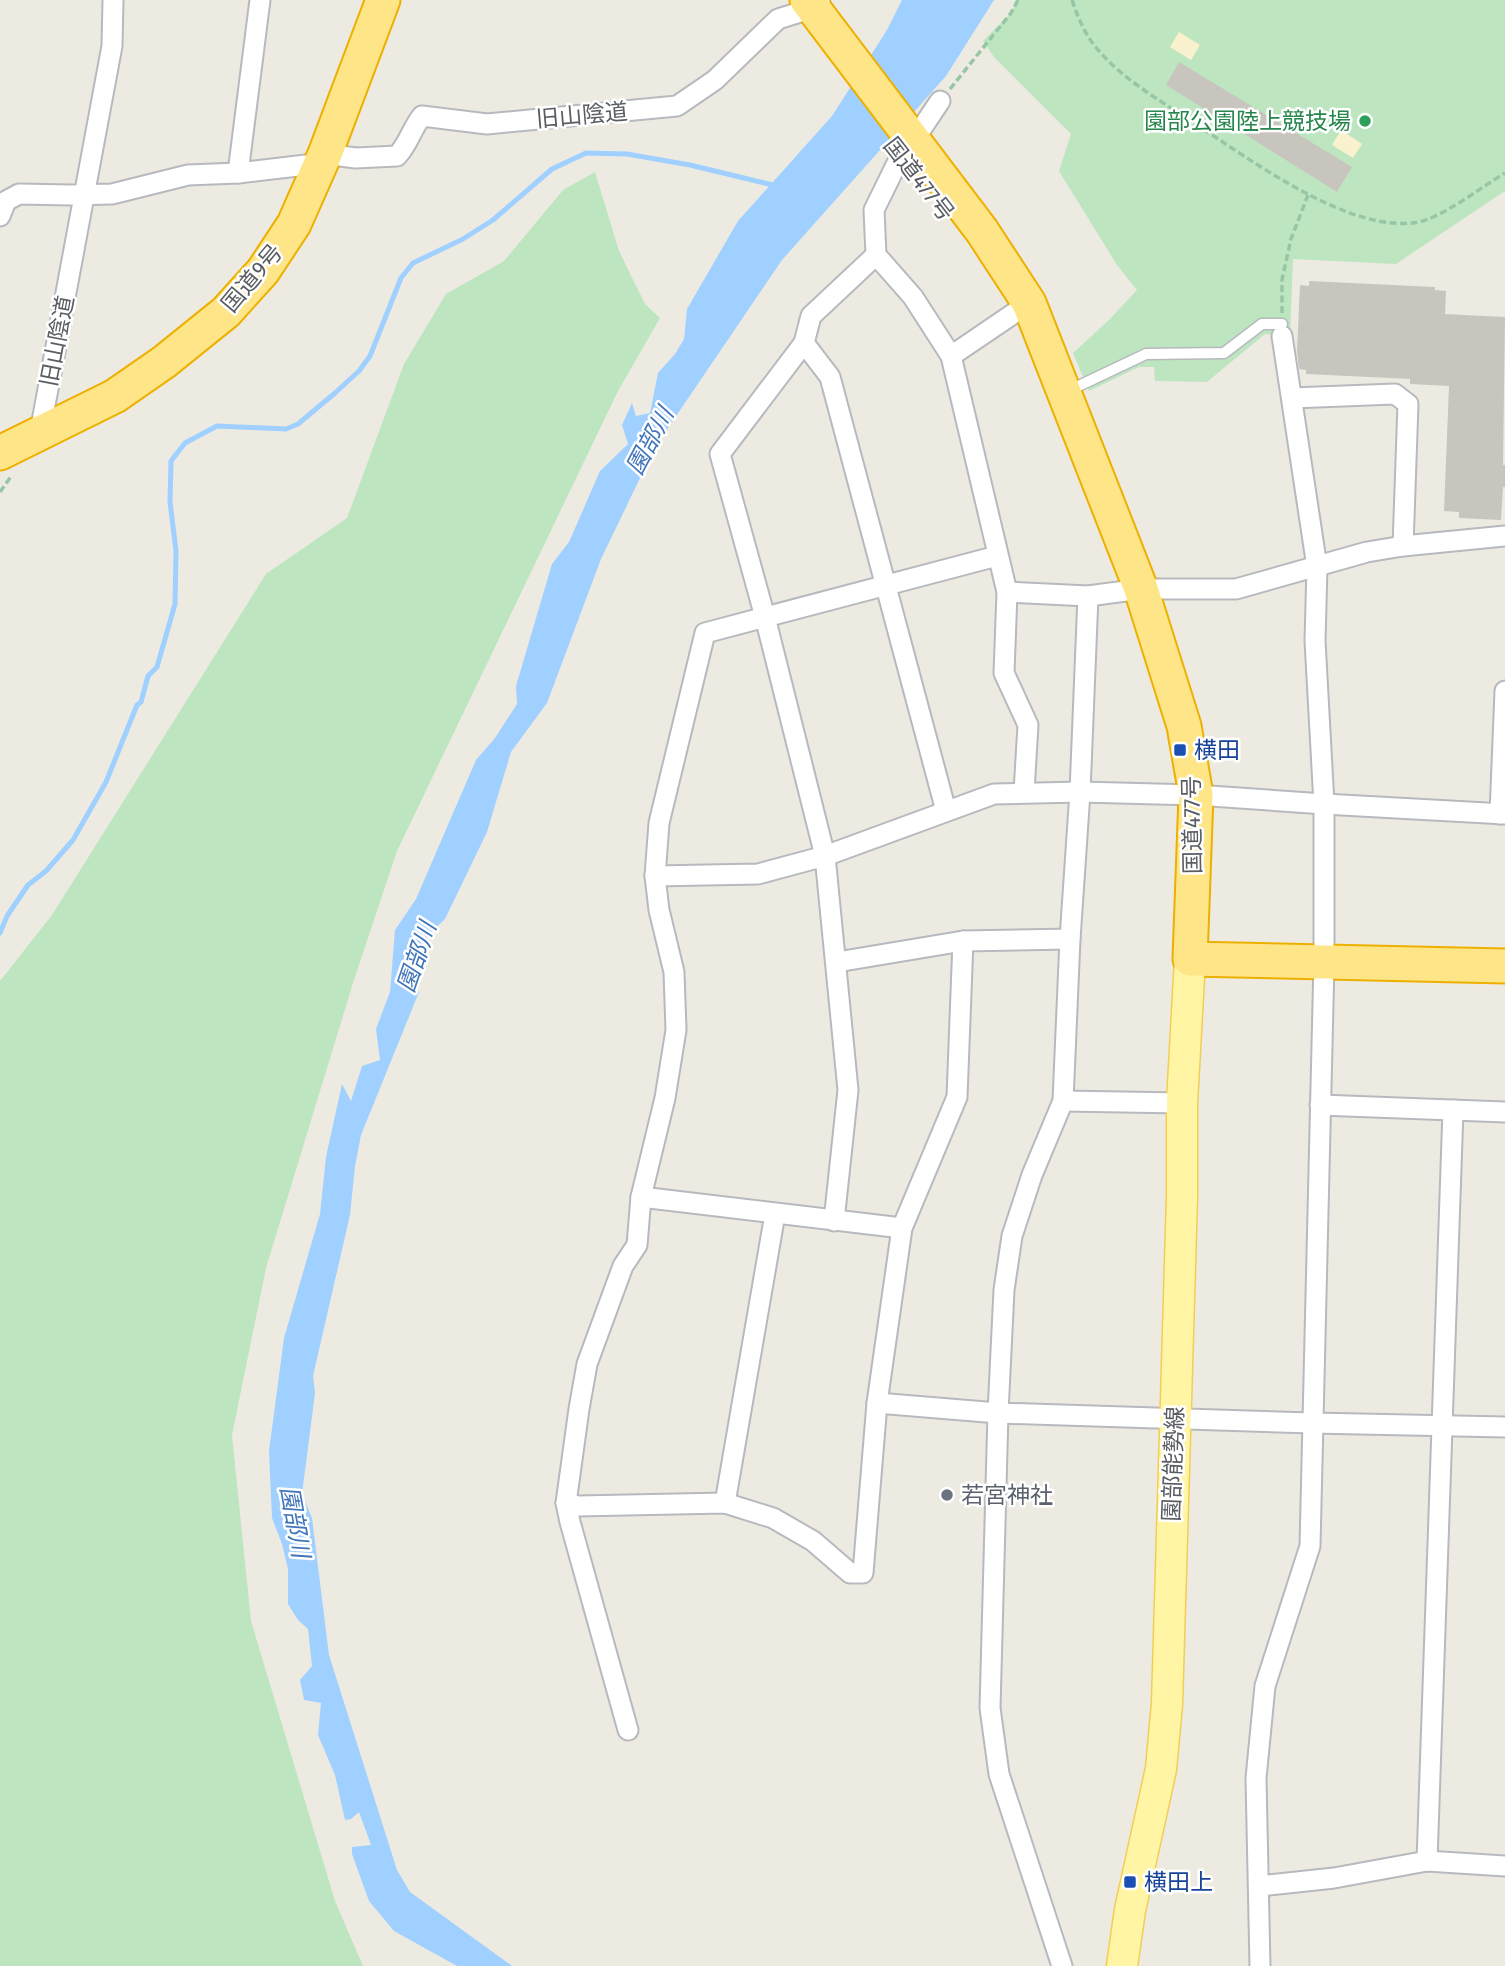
<svg xmlns="http://www.w3.org/2000/svg" width="1505" height="1966" font-family="'Fira Sans Condensed','Noto Sans JP',sans-serif">
<style>
.green{fill:#bde5bf}
.sand{fill:#faf2cf}
.water{fill:#9fd0ff}
.lines{fill:none;stroke-linecap:round;stroke-linejoin:round}
.stream{stroke:#9fd0ff;stroke-width:5}
.building{fill:#c8c5bf}
.lane-casing{stroke:#b7b9be;stroke-width:13}
.street-casing{stroke:#b7b9be;stroke-width:23}
.primary-casing{stroke:#f1ce56;stroke-width:33}
.highway-casing{stroke:#eeb000;stroke-width:37}
.path{stroke:#96c6a6;stroke-width:3.5;stroke-dasharray:7 3.5;stroke-linecap:butt}
.lane{stroke:#fff;stroke-width:10}
.street{stroke:#fff;stroke-width:19}
.primary{stroke:#fff5a4;stroke-width:30}
.highway{stroke:#fde588;stroke-width:33}
.leisure-dot{fill:#2e9e5b;stroke:#fff;stroke-width:2.5}
.transit-dot{fill:#1a4fb4;stroke:#fff;stroke-width:2.5}
.worship-dot{fill:#6b7280;stroke:#fff;stroke-width:2.5}
.labels{text-anchor:middle;dominant-baseline:central;stroke-width:5;stroke-linejoin:round;paint-order:stroke}
.street-label{font-size:23px;fill:#5a5d62;stroke:#fff}
.leisure-label{font-size:23px;fill:#27864d;stroke:#fff;text-anchor:end}
.transit-label{font-size:23px;fill:#164399;stroke:#fff;text-anchor:start}
.worship-label{font-size:23px;fill:#5b616d;stroke:#fff;text-anchor:start}
.water-label{font-size:24px;font-style:italic;fill:#4075ba;stroke:#fff}
</style>
<rect width="100%" height="100%" fill="#edebe1"/>
<g class="green">
<path d="M1017 0H1505V191L1396 264 1293 259 1290 337 1265 334 1207 382 1155 381 1154 367H1139L1089 391 1073 353 1109 320 1137 290 1117 265 1059 171 1071 134 994 57 983 41 1011 13Z"/>
<path d="M595 172 619 251 645 304 660 318 618 391 397 851 353 983 266 1268 232 1435 251 1621 335 1901 363 1966H0V981L52 915 266 574 347 518 404 364 446 294 504 261 563 190Z"/>
</g>
<g class="sand">
<path d="M1179 32 1200 45 1191 60 1170 47Z"/>
<path d="M1341 130 1362 144 1353 158 1332 145Z"/>
</g>
<path class="water" d="M902 0H994L946 76 782 260 655 447 601 559 547 703 511 752 487 832 445 919 428 935 411 971 413 986 419 992 361 1135 355 1166 350 1215 313 1376 315 1393 302 1494 312 1518 329 1655 397 1870 410 1892 512 1966H457L394 1931 369 1901 352 1854V1847L371 1845 359 1812 351 1819 345 1820 335 1775 318 1735 321 1703 304 1700 300 1680 312 1666 308 1629 298 1620 288 1604V1569L282 1544 272 1518 269 1451 284 1338 320 1214 326 1157 342 1084 351 1101 362 1066 380 1060 376 1029 390 992 395 930 416 899 476 760 495 738 517 704 516 686 552 564 569 542 600 471 628 444 622 425 632 403 636 416 650 413 658 373 675 354 684 339 687 309 738 221 832 116 887 30Z"/>
<g class="lines">
<path class="stream" d="M0 933 7 916 28 885 46 871 73 840 106 782 137 705 141 702 148 676 157 667 175 604 176 551 170 502 171 461 185 443 217 426 286 429 298 424 335 393 359 371 370 356 401 278 413 263 463 239 493 220 552 169 586 153 627 154 690 165 777 186"/>
</g>
<g class="building">
<path d="M1179 62 1352 167 1337 192 1166 85Z"/>
<path d="M1309 281 1435 287V290L1446 291 1445 314 1505 317 1503 465H1505V487H1503L1501 520 1459 518V512L1444 511 1449 386 1410 384V379L1306 374V370L1299 369 1297 351 1300 285 1309 286Z"/>
</g>
<g class="lines">
<defs>
<path id="lane" d="M1068 391 1146 354 1224 353 1262 324H1282"/>
<g id="street">
<path d="M940 101 914 140 900 157 874 210 876 255 913 297 951 356 1007 592 1004 673 1028 725 1024 792"/>
<path d="M325 154 356 158 397 156C409 143 412 128 422 116L487 124 677 106 715 80 778 19 813 8 820 3"/>
<path d="M238 173 260 0"/>
<path d="M0 216 6 201 19 194 71 195 112 194 188 175 238 173 306 165 319 167"/>
<path d="M804 343 830 377 946 811"/>
<path d="M951 356 1029 303"/>
<path d="M1292 398 1395 394 1408 404 1403 546"/>
<path d="M40 432 112 46 113 0"/>
<path d="M1007 592 1088 596 1141 589H1236L1367 552 1403 546 1505 536"/>
<path d="M1500 814 1505 691"/>
<path d="M655 876 758 874 825 856 994 794 1080 792 1196 795 1324 804 1505 814"/>
<path d="M837 962 963 941 1070 939"/>
<path d="M1063 1101 1182 1103"/>
<path d="M1320 1105 1505 1112"/>
<path d="M641 1197 902 1228"/>
<path d="M834 1221 848 1090 825 856 765 617 720 454 804 343 811 316 876 255"/>
<path d="M877 1403 998 1413 1312 1423 1505 1427"/>
<path d="M566 1503 578 1506 725 1503 773 1518 813 1541 850 1573H863L877 1403 902 1228 957 1097 963 941"/>
<path d="M725 1503 775 1214"/>
<path d="M628 1730 570 1522 566 1503 579 1409 587 1364 623 1266 637 1245 641 1197 665 1098 676 1030 674 972 659 910 655 876 659 823 705 633 997 556"/>
<path d="M1427 1861 1453 1110"/>
<path d="M1259 1886 1334 1878 1427 1861 1505 1866"/>
<path d="M1062 1966 999 1774 990 1708 998 1413 1004 1290 1012 1236 1032 1175 1063 1101 1070 939 1080 792 1088 596"/>
<path d="M1260 1966 1256 1778 1265 1686 1310 1546 1324 962V804L1315 641 1317 567 1282 336"/>
</g>
<path id="primary" d="M1122 1966 1130 1910 1161 1769 1167 1704 1182 1197V1103L1190 959"/>
<g id="highway">
<path d="M807 0 982 231 1029 303 1141 589 1184 726 1196 795 1190 959 1505 966"/>
<path d="M0 453 115 396 164 362 226 312 263 271 294 224 325 154 383 0"/>
</g>
</defs>
<use href="#lane" class="lane-casing"/>
<use href="#street" class="street-casing"/>
<use href="#primary" class="primary-casing"/>
<use href="#highway" class="highway-casing"/>
<g class="path">
<path d="M1072 0C1078 18 1086 37 1099 51 1126 82 1163 102 1197 125 1251 160 1345 230 1412 223 1439 221 1481 187 1505 173"/>
<path d="M950 89 1011 13 1018 0"/>
<path d="M1282 313V280L1291 239 1308 195"/>
<path d="M0 492 12 475"/>
</g>
<use href="#lane" class="lane"/>
<use href="#street" class="street"/>
<use href="#primary" class="primary"/>
<use href="#highway" class="highway"/>
</g>
<circle class="leisure-dot" cx="1365" cy="121" r="7"/>
<g class="transit-dot">
<rect x="1173" y="743" width="14" height="14" rx="3.5"/>
<rect x="1123" y="1875" width="14" height="14" rx="3.5"/>
</g>
<circle class="worship-dot" cx="947" cy="1495" r="7"/>
<g class="labels">
<g class="street-label">
<text transform="translate(582 115) rotate(-5)">旧山陰道</text>
<text transform="translate(919 179) rotate(52)">国道477号</text>
<text transform="translate(252 278) rotate(-50)">国道9号</text>
<text transform="translate(57 341) rotate(-79)">旧山陰道</text>
<text transform="translate(1192 825) rotate(-91)">国道477号</text>
<text transform="translate(1173 1464) rotate(-88)">園部能勢線</text>
</g>
<g class="leisure-label">
<text x="1351" y="121">園部公園陸上競技場</text>
</g>
<g class="transit-label">
<text x="1194" y="750">横田</text>
<text x="1144" y="1882">横田上</text>
</g>
<g class="worship-label">
<text x="961" y="1495">若宮神社</text>
</g>
<g class="water-label">
<text transform="translate(650 441) rotate(-62)">園部川</text>
<text transform="translate(417 957) rotate(-71)">園部川</text>
<text transform="translate(295 1522) rotate(80)">園部川</text>
</g>
</g>
</svg>
